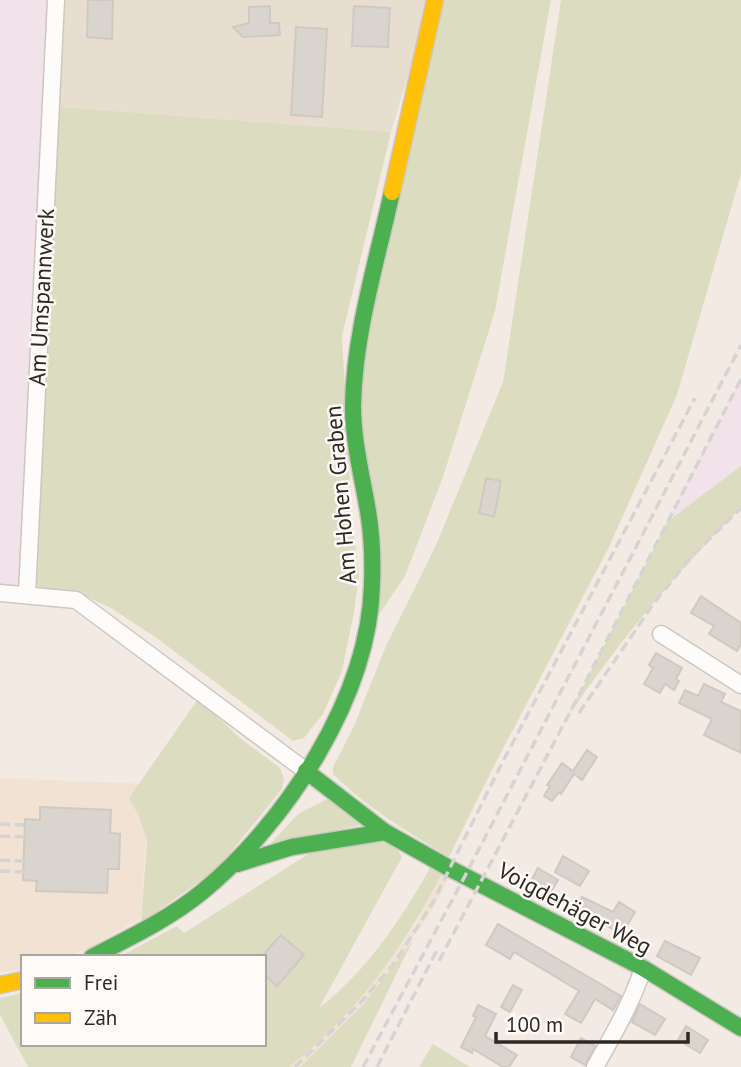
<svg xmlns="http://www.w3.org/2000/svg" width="741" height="1067" font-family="'PT Sans',sans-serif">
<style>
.commercial{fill:#e8ded0}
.industrial{fill:#f1e3e9}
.built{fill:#f1e2d3}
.green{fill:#dcddc0}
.building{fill:#dad4ce;stroke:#cfc9c2;stroke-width:2}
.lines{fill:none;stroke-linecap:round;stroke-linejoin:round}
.street-casing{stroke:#cec7c1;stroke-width:19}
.fast-casing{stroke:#cec7c1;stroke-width:19}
.slow-casing{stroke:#cec7c1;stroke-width:19}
.street{stroke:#fdfcfb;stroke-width:16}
.fast{stroke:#4caf50;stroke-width:16}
.slow{stroke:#ffc107;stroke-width:16}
.rail{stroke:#d6d4d2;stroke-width:3.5;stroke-dasharray:10 5;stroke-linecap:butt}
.labels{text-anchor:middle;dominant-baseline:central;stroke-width:5;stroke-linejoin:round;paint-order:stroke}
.street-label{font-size:23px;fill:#2e2823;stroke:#fdfaf7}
</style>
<rect width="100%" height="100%" fill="#f3ebe3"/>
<path class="commercial" d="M56 0H431L391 132 51 106Z"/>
<g class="industrial">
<path d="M0 0H56L27 594 0 593Z"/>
<path d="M741 379V466L668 521 682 492Z"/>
</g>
<g class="built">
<path d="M0 778 149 784 141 918 87 949 66 957H23V969L0 973Z"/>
<path d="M443 872 450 876 433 909 395 964 363 1005 323 1047 300 1067H289L333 1027 359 1000 415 926Z"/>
</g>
<g class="green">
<path d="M443 0H551L495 311 443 477 405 576 378 616 361 395 366 344Z"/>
<path d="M561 0H741V174L677 395 609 547 496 762 449 857C408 832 367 808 333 774V767L354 726 386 646 436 545 503 382Z"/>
<path d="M51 106 391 132 342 336 352 520 359 575 354 612 342 671 323 714 304 738 293 741 158 639 111 608 72 590 27 594Z"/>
<path d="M741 466V508C676 572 618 642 567 718L668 521Z"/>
<path d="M198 699 240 738 280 768 284 779 282 789 217 869 141 923 147 840 138 814 129 798Z"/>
<path d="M329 798 365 824 270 844 298 814Z"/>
<path d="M384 839 398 850 402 857 319 1008C367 971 402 918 431 866L443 872C405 946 355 1016 289 1067H28L0 1015V998L23 993V1044H264V957H119L177 926 184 933 318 848Z"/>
<path d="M413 940 351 1067H300L363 1005Z"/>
<path d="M433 1044 470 1067H419Z"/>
</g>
<g class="building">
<path d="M88 0H113L112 39 87 37Z"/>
<path d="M270 6V23H279L280 35 243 37 233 27 249 23V7Z"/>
<path d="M354 6 390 8 388 47 352 46Z"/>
<path d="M296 27 327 29 322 117 291 115Z"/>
<path d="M486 478 501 481 494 517 479 513Z"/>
<path d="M701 596 741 623V644L737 651 709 634 714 626 691 613Z"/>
<path d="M656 653 682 668 676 679 679 681 674 690 665 684 660 693 644 684 653 668 649 665Z"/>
<path d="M704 684 725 694 721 702 741 711V753L704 735 712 719 679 703 685 690 698 696Z"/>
<path d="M587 750 597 757 582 780 574 774 561 794 559 792 552 801 544 796 550 786 547 785 562 763 573 771Z"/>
<path d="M40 807 111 810 110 833 120 834 119 869H108L107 893 36 891 37 881 23 880 25 819 40 820Z"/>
<path d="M563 856 589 871 580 886 555 872Z"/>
<path d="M538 868 558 880 549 895 530 883Z"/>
<path d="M582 897 613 912 619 902 635 912 622 934 575 909Z"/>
<path d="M498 924 621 996 613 1010 595 999 581 1023 565 1014 579 991 514 952 510 959 486 945Z"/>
<path d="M281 935 304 955 277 986 264 974V954Z"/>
<path d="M665 941 700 958 691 975 657 956Z"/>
<path d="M513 985 522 990 510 1012 501 1007Z"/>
<path d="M640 1004 665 1019 655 1035 632 1022Z"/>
<path d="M478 1005 496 1014 485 1036 517 1055 509 1067H503L473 1049 472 1053 461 1047 476 1017 473 1016Z"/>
<path d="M686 1026 708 1040 700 1053 678 1040Z"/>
<path d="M581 1038 595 1046 585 1065 571 1057Z"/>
</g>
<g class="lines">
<defs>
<g id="street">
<path d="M0 593 76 600 306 771"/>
<path d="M27 594 56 0"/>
<path d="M661 634 741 685"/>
<path d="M595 1067C613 1035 632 1003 643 968"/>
</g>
<g id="fast">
<path d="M306 771 385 832 449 868 643 968 741 1028"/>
<path d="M237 864 292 847 385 832"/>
<path d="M92 957C129 938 169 919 202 892 286 823 369 697 372 585 373 560 372 535 368 511 362 476 353 441 353 406 354 334 377 261 392 192"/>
</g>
<g id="slow">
<path d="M392 192 435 0"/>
<path d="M0 985 23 980"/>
</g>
</defs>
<use href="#street" class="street-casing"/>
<use href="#fast" class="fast-casing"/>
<use href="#slow" class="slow-casing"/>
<use href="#street" class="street"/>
<use href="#fast" class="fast"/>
<use href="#slow" class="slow"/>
<g class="rail">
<path d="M579 713 654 603 692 556 741 508"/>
<path d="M0 824 25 825"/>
<path d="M0 836 25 837"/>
<path d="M0 860 24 861"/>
<path d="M0 871 24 872"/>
<path d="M439 961 567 718 741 379"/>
<path d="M295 1067 362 1001 395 962 432 904 502 763 695 398"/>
<path d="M363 1067 465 876 741 345"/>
<path d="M377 1067 438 948"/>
</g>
</g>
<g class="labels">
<g class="street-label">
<text transform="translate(41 297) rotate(-87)">Am Umspannwerk</text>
<text transform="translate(340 495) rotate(-95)">Am Hohen Graben</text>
<text transform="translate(575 908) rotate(28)">Voigdehäger Weg</text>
</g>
</g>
<rect x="21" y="955" width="245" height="91" fill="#fdfaf7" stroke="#aaa6a2" stroke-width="2"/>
<rect x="35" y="978" width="35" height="10" fill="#4caf50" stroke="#aaa6a2" stroke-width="2"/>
<text x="84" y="990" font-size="21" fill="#2e2823">Frei</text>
<rect x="35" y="1013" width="35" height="10" fill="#ffc107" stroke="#aaa6a2" stroke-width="2"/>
<text x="84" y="1025" font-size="21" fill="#2e2823">Zäh</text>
<path d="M496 1032v10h192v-10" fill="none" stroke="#2e2823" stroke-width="3.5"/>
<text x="506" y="1032" font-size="21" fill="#2e2823" stroke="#fdfaf7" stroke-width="5" paint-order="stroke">100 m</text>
</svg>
